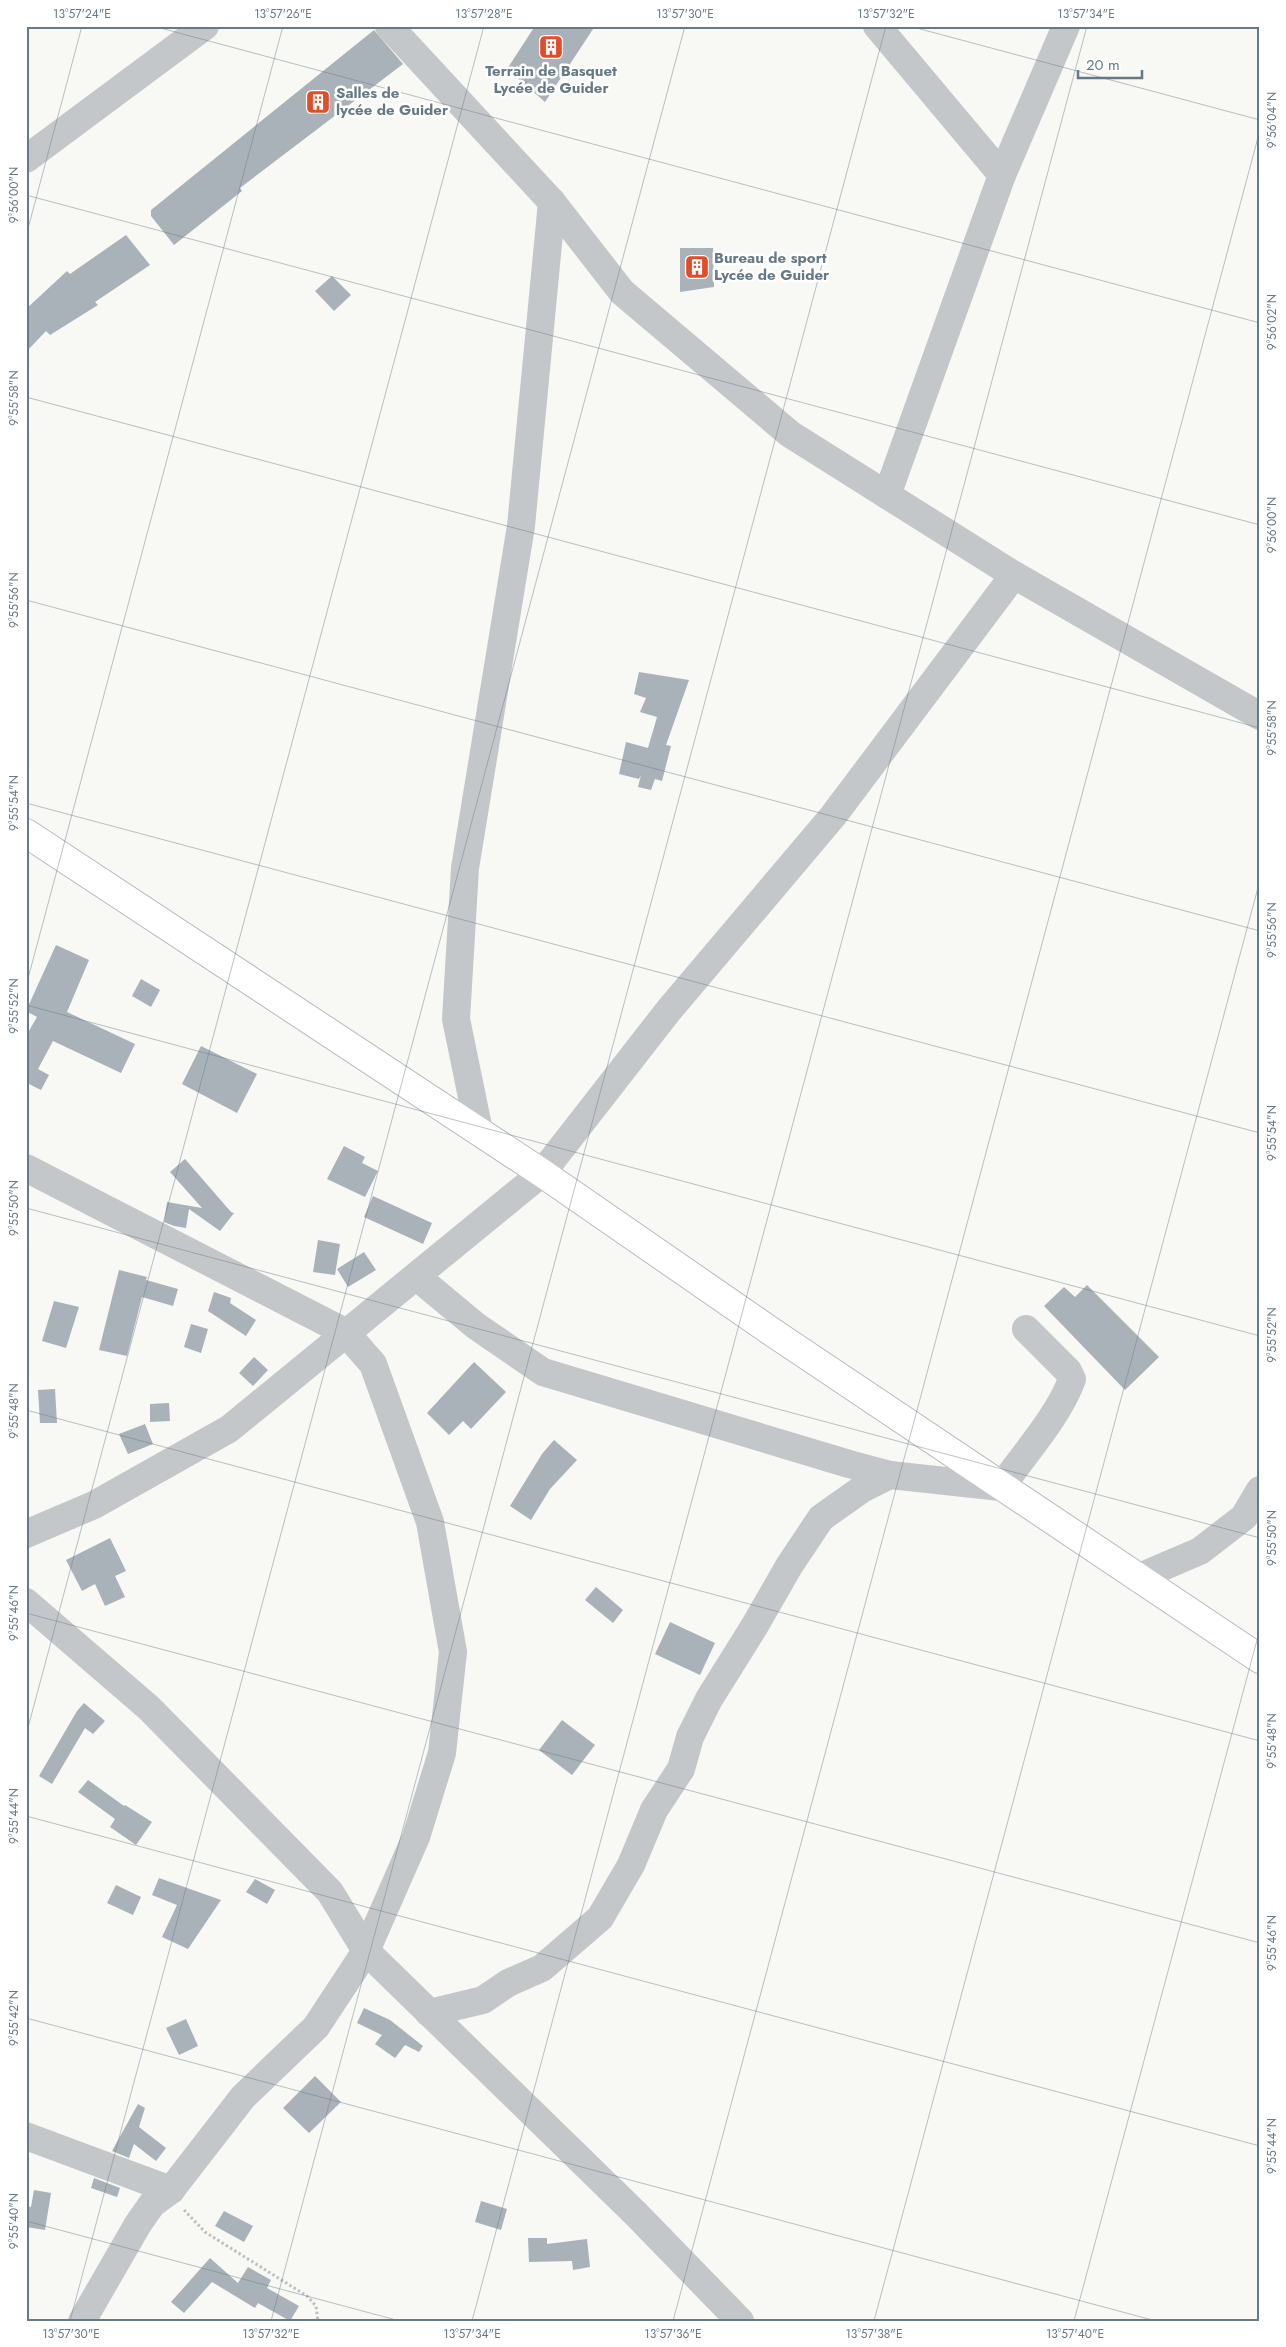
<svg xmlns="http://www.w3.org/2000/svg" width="1286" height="2347" font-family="Jost,sans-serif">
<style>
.building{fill:#a9b2b8}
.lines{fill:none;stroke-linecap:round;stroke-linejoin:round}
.major-casing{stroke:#b6bbbe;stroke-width:30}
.path{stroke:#bdc0c2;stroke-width:3;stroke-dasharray:2.5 2.5;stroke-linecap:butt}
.minor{stroke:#c3c7ca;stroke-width:28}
.major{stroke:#fff;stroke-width:28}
.ticks{fill:none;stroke:#667986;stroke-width:1;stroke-opacity:0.45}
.labels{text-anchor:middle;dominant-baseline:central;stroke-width:5;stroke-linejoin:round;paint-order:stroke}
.poi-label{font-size:15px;font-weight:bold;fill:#667986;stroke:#fff;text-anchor:start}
.neatline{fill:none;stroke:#667986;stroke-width:2}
.ticks-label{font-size:12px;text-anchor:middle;fill:#667986}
</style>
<rect width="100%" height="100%" fill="#f8f8f5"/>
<g class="building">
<path d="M535 26H595L545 102 507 69Z"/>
<path d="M374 30 403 64 240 188 242 191 174 245 151 216V210Z"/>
<path d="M126 235 150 265 95 302 98 305 50 335 46 331 26 352V309L67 271 70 274Z"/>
<path d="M680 248H713L714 287 680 292Z"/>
<path d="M332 276 351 295 334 311 315 291Z"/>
<path d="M639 672 689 680 666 745 671 746 662 781 655 779 651 790 638 787 641 775 639 779 619 774 626 742 648 748 657 717 640 712 646 698 634 694Z"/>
<path d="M56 945 89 960 67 1012 135 1044 121 1073 53 1041 38 1069 49 1075 41 1090 29 1084 26 1089V1036L37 1017 26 1011Z"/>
<path d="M141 979 160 990 151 1007 132 996Z"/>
<path d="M201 1046 257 1074 237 1113 182 1084Z"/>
<path d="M344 1146 365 1157 362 1163 378 1171 365 1197 327 1179Z"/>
<path d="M185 1159 231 1212 234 1213 220 1231 189 1209 186 1228 174 1226 164 1222 167 1202 202 1208 170 1172Z"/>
<path d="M373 1196 432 1223 423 1244 364 1217Z"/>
<path d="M318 1240 340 1244 335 1275 313 1272Z"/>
<path d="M364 1252 376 1270 348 1287 337 1269Z"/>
<path d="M119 1270 147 1277 146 1280 178 1289 173 1306 142 1297 127 1356 99 1350Z"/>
<path d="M1087 1285 1159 1357 1125 1390 1044 1306 1064 1287 1075 1297Z"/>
<path d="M214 1292 231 1298 230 1303 256 1320 246 1336 208 1311Z"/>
<path d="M54 1301 79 1307 66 1348 42 1341Z"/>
<path d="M191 1324 208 1329 201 1353 184 1347Z"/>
<path d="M254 1357 268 1370 253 1386 239 1373Z"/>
<path d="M474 1362 506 1392 471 1429 463 1421 449 1435 427 1413Z"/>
<path d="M55 1389 57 1423H40L38 1390Z"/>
<path d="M169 1403 170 1421 150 1422V1404Z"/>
<path d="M145 1424 153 1444 128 1454 119 1434Z"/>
<path d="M554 1440 577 1460 550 1489 531 1520 510 1506 542 1454Z"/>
<path d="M110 1538 126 1571 115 1576 125 1597 105 1606 95 1584 82 1591 66 1560Z"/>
<path d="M596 1587 623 1610 613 1623 585 1600Z"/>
<path d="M670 1622 715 1643 700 1675 655 1654Z"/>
<path d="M84 1703 105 1721 93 1734 85 1728 52 1784 39 1776 77 1711Z"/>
<path d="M562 1720 595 1745 572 1775 539 1750Z"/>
<path d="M88 1780 124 1806 125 1805 152 1822 136 1845 110 1827 115 1819 78 1792Z"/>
<path d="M159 1878 221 1900 188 1949 162 1937 177 1905 152 1895Z"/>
<path d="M255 1879 275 1890 267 1904 246 1892Z"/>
<path d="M116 1885 141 1897 133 1915 107 1903Z"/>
<path d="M364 2008 390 2020 423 2046 419 2052 405 2045 395 2058 375 2044 382 2035 357 2023Z"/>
<path d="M186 2019 198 2046 179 2055 166 2028Z"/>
<path d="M315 2076 341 2102 309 2133 283 2108Z"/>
<path d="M138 2104 145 2108 139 2127 166 2148 156 2161 134 2144 129 2158 112 2151Z"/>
<path d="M94 2178 120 2188 117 2197 91 2188Z"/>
<path d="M34 2190 51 2193 45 2230 26 2227V2206L31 2207Z"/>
<path d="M481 2201 507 2209 501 2230 475 2222Z"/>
<path d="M224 2211 253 2226 244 2242 215 2226Z"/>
<path d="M528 2238H547V2244L587 2239 590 2267 573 2270 572 2261 529 2262Z"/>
<path d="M210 2258 238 2283 248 2267 271 2280 267 2288 299 2306 290 2321 258 2303 255 2308 212 2282 184 2313 171 2302Z"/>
</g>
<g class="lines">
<defs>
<path id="major" d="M26 833 542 1173 772 1332 1260 1659"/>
</defs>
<use href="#major" class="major-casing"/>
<path class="path" d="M184 2210 205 2232 307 2296 316 2306 318 2321"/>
<g class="minor">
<path d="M389 26 552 202 622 292 790 434 1014 575 1260 716"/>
<path d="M877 26 1002 175"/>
<path d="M26 159 205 26"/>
<path d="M887 495 1002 175 1066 26"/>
<path d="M479 1131 456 1019 465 868 521 526 552 202"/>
<path d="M26 1168 345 1332 373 1364 430 1522 453 1652 442 1753 416 1837 366 1951 316 2027 243 2097 171 2190 152 2204 138 2224 82 2321"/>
<path d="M417 1277 476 1326 543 1372 849 1464 890 1475 1001 1487C1023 1456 1060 1414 1072 1379L1068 1371 1026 1329"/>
<path d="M26 1534 94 1505 229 1429 542 1173 669 1010 833 816 1014 575"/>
<path d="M1137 1578 1200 1551 1244 1517 1260 1490"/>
<path d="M26 1602 149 1708 330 1892 366 1951 636 2214 740 2321"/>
<path d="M429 2013 483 2000 508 1983 542 1968 600 1918 631 1865 654 1810 681 1769 690 1737 709 1699 754 1627 789 1566 821 1518 862 1489 890 1475"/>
<path d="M26 2136 171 2190"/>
</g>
<use href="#major" class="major"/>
</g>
<path class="ticks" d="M153 26 1260 323M909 26 1260 120M26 195 1260 525M26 236 82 26M26 397 1260 728M26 600 1260 931M26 803 1260 1133M26 986 283 26M26 1005 1260 1336M26 1208 1260 1538M26 1410 1260 1741M26 1613 1260 1943M26 1735 484 26M26 1816 1260 2146M26 2018 1156 2321M26 2221 400 2321M70 2321 685 26M271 2321 886 26M472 2321 1087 26M673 2321 1260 130M874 2321 1260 880M1074 2321 1260 1629"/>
<defs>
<symbol id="building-square" viewBox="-11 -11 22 22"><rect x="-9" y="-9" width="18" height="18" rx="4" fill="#e74a25" stroke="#fff"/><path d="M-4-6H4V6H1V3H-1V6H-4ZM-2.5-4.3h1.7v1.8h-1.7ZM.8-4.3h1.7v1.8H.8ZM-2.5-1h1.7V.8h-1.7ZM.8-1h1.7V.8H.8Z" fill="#fff"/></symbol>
</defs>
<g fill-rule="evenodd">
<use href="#building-square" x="537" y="33" width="28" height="28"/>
<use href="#building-square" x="304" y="88" width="28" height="28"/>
<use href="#building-square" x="683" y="253" width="28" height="28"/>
</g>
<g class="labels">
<g class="poi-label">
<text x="551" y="71" text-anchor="middle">Terrain de Basquet<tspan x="551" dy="17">Lycée de Guider</tspan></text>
<text x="336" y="93">Salles de<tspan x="336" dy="17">lycée de Guider</tspan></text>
<text x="714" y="258">Bureau de sport<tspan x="714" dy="17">Lycée de Guider</tspan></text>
</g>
</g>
<rect width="1286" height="2347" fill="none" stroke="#ffffff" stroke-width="55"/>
<path d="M1078 70v8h64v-8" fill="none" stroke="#667986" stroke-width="2.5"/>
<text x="1086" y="70" font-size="15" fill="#667986" stroke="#ffffff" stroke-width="4" paint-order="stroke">20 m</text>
<rect x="28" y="28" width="1230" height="2292" class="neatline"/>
<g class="ticks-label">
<text x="82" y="18">13°57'24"E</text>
<text x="283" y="18">13°57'26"E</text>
<text x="484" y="18">13°57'28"E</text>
<text x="685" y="18">13°57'30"E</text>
<text x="886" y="18">13°57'32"E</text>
<text x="1086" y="18">13°57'34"E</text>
<text transform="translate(1272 120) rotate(-90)" y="4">9°56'04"N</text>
<text transform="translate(14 195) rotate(-90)" y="4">9°56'00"N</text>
<text transform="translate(1272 322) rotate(-90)" y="4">9°56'02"N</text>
<text transform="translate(14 398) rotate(-90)" y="4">9°55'58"N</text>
<text transform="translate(1272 525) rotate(-90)" y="4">9°56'00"N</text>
<text transform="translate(14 600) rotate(-90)" y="4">9°55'56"N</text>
<text transform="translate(1272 728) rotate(-90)" y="4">9°55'58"N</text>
<text transform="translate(14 803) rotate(-90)" y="4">9°55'54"N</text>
<text transform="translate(1272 930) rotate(-90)" y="4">9°55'56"N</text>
<text transform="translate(14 1006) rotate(-90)" y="4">9°55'52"N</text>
<text transform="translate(1272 1133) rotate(-90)" y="4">9°55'54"N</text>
<text transform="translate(14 1208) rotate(-90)" y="4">9°55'50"N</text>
<text transform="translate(1272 1335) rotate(-90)" y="4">9°55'52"N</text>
<text transform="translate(14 1411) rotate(-90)" y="4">9°55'48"N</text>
<text transform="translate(1272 1538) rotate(-90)" y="4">9°55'50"N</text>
<text transform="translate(14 1613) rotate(-90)" y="4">9°55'46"N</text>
<text transform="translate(1272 1741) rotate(-90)" y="4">9°55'48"N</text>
<text transform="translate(14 1816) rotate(-90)" y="4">9°55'44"N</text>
<text transform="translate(1272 1943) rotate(-90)" y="4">9°55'46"N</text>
<text transform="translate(14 2018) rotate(-90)" y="4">9°55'42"N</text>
<text transform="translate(1272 2146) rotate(-90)" y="4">9°55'44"N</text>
<text transform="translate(14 2221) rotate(-90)" y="4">9°55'40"N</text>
<text x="71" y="2338">13°57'30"E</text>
<text x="271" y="2338">13°57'32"E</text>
<text x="472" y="2338">13°57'34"E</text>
<text x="673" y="2338">13°57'36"E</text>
<text x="874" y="2338">13°57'38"E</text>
<text x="1075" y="2338">13°57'40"E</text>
</g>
</svg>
